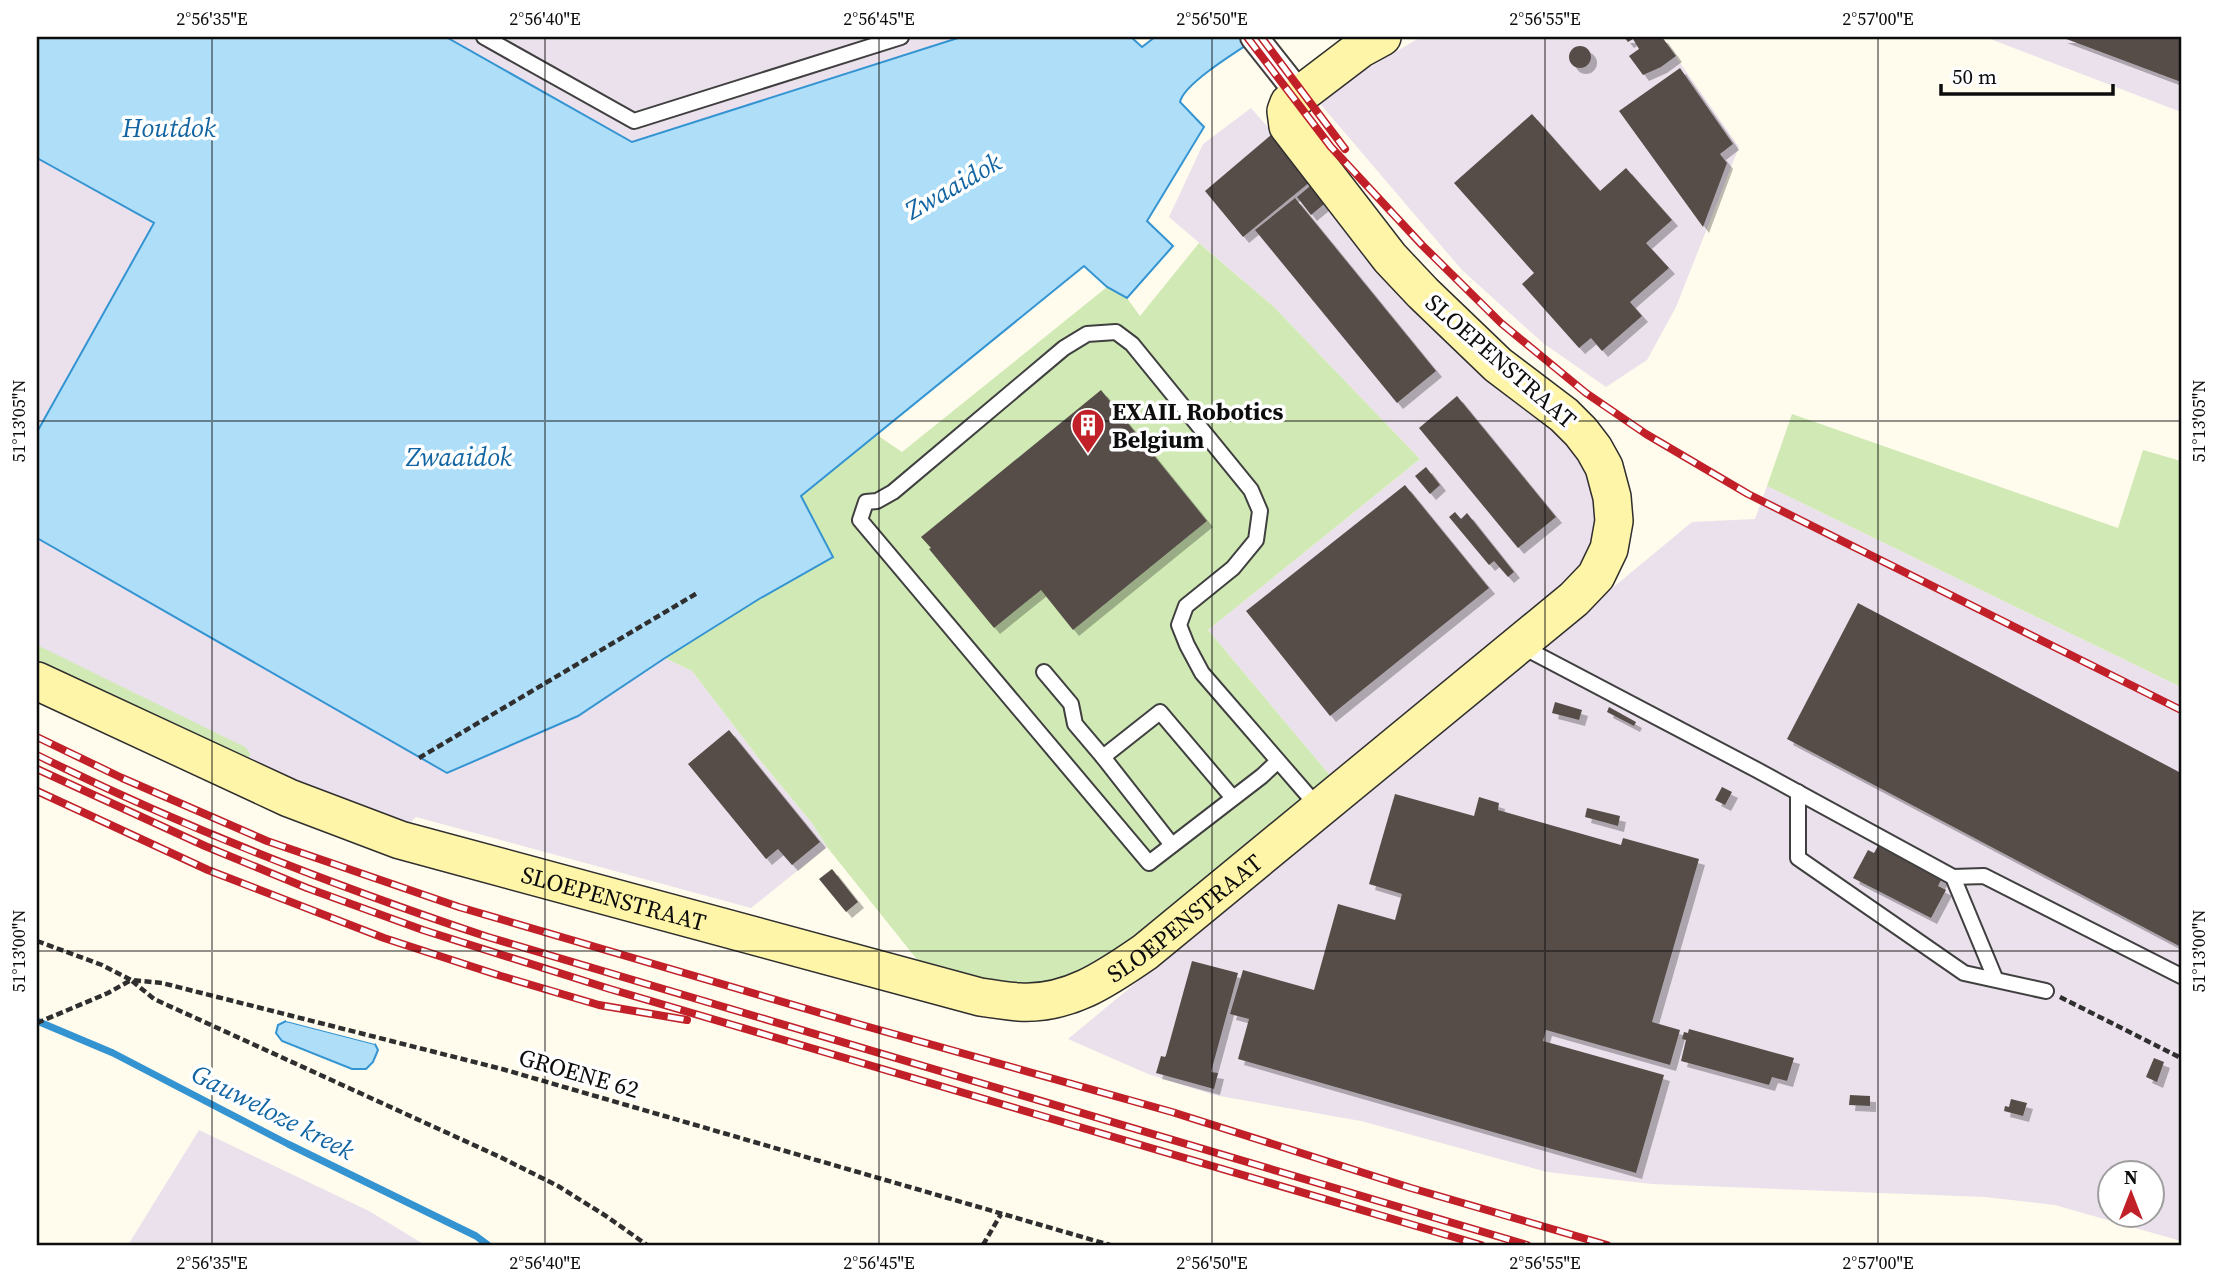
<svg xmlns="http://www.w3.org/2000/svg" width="2218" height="1282" font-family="'Source Serif 4',serif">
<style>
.industrial{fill:#ebe1ec;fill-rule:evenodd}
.green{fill:#d1eab5}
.water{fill:#afdef8;stroke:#3494d2;stroke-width:2}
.pier{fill:#fffbed}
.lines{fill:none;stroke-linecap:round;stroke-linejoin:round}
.stream{stroke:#3494d2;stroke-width:7}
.building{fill:#564e49;filter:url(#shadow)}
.lane-casing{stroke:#404040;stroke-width:18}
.street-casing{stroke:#404040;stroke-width:30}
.secondary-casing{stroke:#2f2f2f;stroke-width:40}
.path{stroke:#2f2f2f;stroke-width:4.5;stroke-dasharray:7 3.5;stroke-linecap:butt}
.lane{stroke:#fff;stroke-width:14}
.street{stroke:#fff;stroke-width:26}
.secondary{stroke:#fff5a8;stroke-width:37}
.rail-casing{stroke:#c12029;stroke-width:8}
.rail{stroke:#fff;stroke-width:5;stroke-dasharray:16;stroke-linecap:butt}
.ticks{fill:none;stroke:#0d0d0d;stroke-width:2;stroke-opacity:0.45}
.labels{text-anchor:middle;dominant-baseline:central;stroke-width:7;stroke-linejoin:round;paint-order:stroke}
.street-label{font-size:24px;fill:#0d0d0d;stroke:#fff}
.poi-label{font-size:24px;font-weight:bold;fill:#0d0d0d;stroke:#fff;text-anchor:start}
.water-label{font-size:26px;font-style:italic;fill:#1265a2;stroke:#fff}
.neatline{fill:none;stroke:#0d0d0d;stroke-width:2.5}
.ticks-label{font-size:18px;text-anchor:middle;fill:#0d0d0d}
</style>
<defs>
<filter id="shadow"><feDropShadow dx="6" dy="6" stdDeviation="0" flood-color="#0004"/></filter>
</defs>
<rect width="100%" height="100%" fill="#fffbed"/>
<g class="industrial">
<path d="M446 37H961L632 142Z"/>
<path d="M1421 37H1662L1739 147 1676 307 1647 360 1606 387 1543 343 1462 270 1316 99Z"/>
<path d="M1985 37H2181V112Z"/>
<path d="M1251 108 1452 336 1560 425 1593 485 1595 516 1589 552 1571 581 1333 779 1208 630 1420 459 1273 306 1169 217 1203 144Z"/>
<path d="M37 158 154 223 37 432Z"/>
<path d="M1767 486 2181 687V1241L2055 1205 1985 1197 1652 1184 1547 1172 1361 1121 1214 1095 1148 1074 1068 1039 1692 522 1755 519ZM2110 1174H2152V1216H2110Z"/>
<path d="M37 538 447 773 578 716 665 658 692 671 760 760 812 823 827 847 751 908 416 817 409 824 329 796 37 664Z"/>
<path d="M199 1130 369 1211 425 1245H128Z"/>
</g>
<g class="green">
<path d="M1199 243 1273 306 1420 459 1208 630 1333 779 1112 956 1074 975 1033 985 990 983 919 962 827 847 812 823 760 760 692 671 665 658 759 599 833 557 801 496 877 435 902 452 1107 287 1127 298 1140 316Z"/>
<path d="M1792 414 2118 528 2143 450 2181 461V687L1767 486Z"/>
<path d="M37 645 245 747 250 753 249 762 37 664Z"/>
</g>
<g class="water">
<path d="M37 37H446L632 142 961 37H1131L1142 47 1155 37H1259C1241 49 1184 83 1180 102L1204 127 1147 221 1173 246 1127 298 1107 287 1084 266 801 496 833 557 759 599 665 658 578 716 447 773 37 538V432L154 223 37 158Z"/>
<path d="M286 1021 375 1044 378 1050 373 1062 366 1069H352L282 1041 276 1033 278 1025Z"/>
</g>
<path class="pier" d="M286 1018 376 1041 375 1044 286 1021Z"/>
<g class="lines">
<path class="stream" d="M37 1021 113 1053 288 1144 476 1236 488 1245"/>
</g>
<g class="building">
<path d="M1624 37H1662L1676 56 1661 67 1643 75 1629 56 1639 49 1633 39 1628 42Z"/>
<path d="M2061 37H2181V82Z"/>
<circle cx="1580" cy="57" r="11"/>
<path d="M1680 68 1733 144 1720 154 1727 163 1703 227 1619 111Z"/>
<path d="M1532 114 1600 191 1626 168 1672 220 1646 243 1669 268 1630 302 1642 316 1602 351 1591 338 1579 348 1522 284 1534 273 1454 183Z"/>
<path d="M1271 135 1310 182 1243 237 1205 191Z"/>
<path d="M1315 182 1329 200 1311 215 1297 197Z"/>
<path d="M1295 198 1436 371 1397 403 1255 230Z"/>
<path d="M1101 390 1207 521 1073 630 1041 590 994 628 929 549 931 548 921 537Z"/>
<path d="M1457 396 1556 517 1518 548 1419 428Z"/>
<path d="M1426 467 1440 485 1430 494 1415 476Z"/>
<path d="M1405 485 1489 588 1330 716 1246 611Z"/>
<path d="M1455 512 1461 519 1467 513 1514 572 1508 577 1494 561 1489 565 1449 517Z"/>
<path d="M1858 603 2181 773V947L1787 739Z"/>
<path d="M1555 702 1582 710 1579 720 1552 713Z"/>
<path d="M1609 707 1636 722 1634 726 1607 712Z"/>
<path d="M729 730 820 842 792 865 778 849 766 859 688 764Z"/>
<path d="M1722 787 1732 792 1725 805 1715 800Z"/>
<path d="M1395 794 1474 816 1479 797 1499 803 1498 810 1621 845 1623 838 1699 859 1652 1022 1680 1030 1670 1065 1546 1030 1543 1041 1664 1075 1636 1173 1238 1059 1249 1019 1230 1014 1243 970 1314 990 1338 904 1395 920 1402 894 1369 884Z"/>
<path d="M1587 808 1620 816 1618 826 1585 817Z"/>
<path d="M1878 846 1942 878 1938 886 1946 890 1931 918 1853 878 1868 850 1874 853Z"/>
<path d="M832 869 858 902 846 912 819 879Z"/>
<path d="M1192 961 1238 973 1211 1072 1218 1073 1214 1089 1156 1073 1161 1056 1165 1057 1166 1055Z"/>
<path d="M1689 1029 1794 1058 1787 1081 1772 1077 1769 1085 1681 1061 1686 1040 1682 1039 1684 1032 1688 1033Z"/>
<path d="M2154 1058 2164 1062 2157 1082 2146 1077Z"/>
<path d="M1850 1095 1870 1096V1106L1849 1105Z"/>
<path d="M2011 1099 2027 1103 2023 1116 2004 1111 2005 1106 2009 1107Z"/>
</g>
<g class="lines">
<defs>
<g id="lane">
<path d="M484 37 634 121 901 37"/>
<path d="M1521 646 1757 770 1953 877 1995 978"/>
<path d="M1044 672 1071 704 1075 724 1103 757"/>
<path d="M1278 761 1262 776 1149 863 860 520 866 502 877 501 893 492 1064 348 1087 334 1116 332 1132 344 1251 490 1260 511 1256 540 1233 568 1186 606 1179 625 1187 645 1202 673 1319 808"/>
<path d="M1798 792V858L1964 973 2046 991"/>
<path d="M1172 845 1103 757 1160 712 1233 798"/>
<path d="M1953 877 1984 876 2181 976"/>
</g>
<path id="street" d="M1254 37 1300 95"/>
<g id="secondary">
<path id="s1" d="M37 681 289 798 400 840 980 997C993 999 1006 1001 1019 1002 1068 1005 1106 979 1145 952L1574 599 1596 576 1609 549 1614 521 1612 497 1604 467 1594 449 1581 432 1564 415 1498 365 1423 293 1390 258 1288 126 1286 111 1289 103 1360 49 1382 37"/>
</g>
</defs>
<use href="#lane" class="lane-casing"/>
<use href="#street" class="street-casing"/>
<use href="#secondary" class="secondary-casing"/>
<g class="path">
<path d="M419 758 699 592"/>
<path d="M37 941 102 965 131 980 162 983 502 1069 1110 1245"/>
<path d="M2060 997 2181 1058"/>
<path d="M37 1023 108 993 131 980 154 999 500 1157 558 1186 606 1216 647 1245"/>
<path d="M983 1245 1001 1214"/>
</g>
<use href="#lane" class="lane"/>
<use href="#street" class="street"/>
<use href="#secondary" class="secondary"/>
<defs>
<g id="rail">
<path d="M1247 37 1331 147 1422 245 1501 323 1586 393 1646 434 1748 494 2181 710"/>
<path d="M1261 37 1345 149"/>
<path d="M37 737 122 778 267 841 459 907 858 1024 1172 1112 1411 1188 1607 1245"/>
<path d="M37 755C184 828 332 885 488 937L1527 1245"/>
<path d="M37 769 205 846 307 888 423 930 610 989 1481 1245"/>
<path d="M37 791 208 870 384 938 501 976 599 1005 687 1020"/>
</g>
</defs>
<use href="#rail" class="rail-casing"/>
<use href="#rail" class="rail"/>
</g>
<path class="ticks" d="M212 37V1245M545 37V1245M879 37V1245M1212 37V1245M1545 37V1245M1878 37V1245M37 421H2181M37 951H2181"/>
<defs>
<symbol id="building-pin" viewBox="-11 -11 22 30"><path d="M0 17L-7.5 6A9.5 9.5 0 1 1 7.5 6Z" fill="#c12029" stroke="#fff"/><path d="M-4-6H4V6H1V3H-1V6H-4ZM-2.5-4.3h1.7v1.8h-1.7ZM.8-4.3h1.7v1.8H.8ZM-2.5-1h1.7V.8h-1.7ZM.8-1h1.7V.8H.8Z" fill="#fff"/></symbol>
</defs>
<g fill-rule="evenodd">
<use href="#building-pin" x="1069" y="406" width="38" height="52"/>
</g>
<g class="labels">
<g class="street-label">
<text transform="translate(1501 361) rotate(41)">SLOEPENSTRAAT</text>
<text stroke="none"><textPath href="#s1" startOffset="618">SLOEPENSTRAAT</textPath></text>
<text stroke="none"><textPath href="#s1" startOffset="1227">SLOEPENSTRAAT</textPath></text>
<text transform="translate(579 1073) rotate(16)">GROENE 62</text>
</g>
<g class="poi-label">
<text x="1112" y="411">EXAIL Robotics<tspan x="1112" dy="28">Belgium</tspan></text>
</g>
<g class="water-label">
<text x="169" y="128">Houtdok</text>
<text transform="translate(953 186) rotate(-30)">Zwaaidok</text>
<text x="459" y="457">Zwaaidok</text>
<text transform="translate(273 1112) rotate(27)">Gauweloze kreek</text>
</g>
</g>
<rect width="2218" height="1282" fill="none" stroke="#ffffff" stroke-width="77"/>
<g transform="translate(2131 1194)"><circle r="33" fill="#ffffff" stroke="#9e9e9e" stroke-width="2"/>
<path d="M0-5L12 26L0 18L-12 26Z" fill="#c12029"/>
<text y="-10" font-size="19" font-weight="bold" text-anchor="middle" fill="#0d0d0d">N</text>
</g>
<path d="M1941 84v10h172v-10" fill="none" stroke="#0d0d0d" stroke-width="3.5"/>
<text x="1952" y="84" font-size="21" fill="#0d0d0d" stroke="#ffffff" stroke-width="5" paint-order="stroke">50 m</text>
<rect x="38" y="38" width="2142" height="1206" class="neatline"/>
<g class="ticks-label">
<text x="212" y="25">2°56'35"E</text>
<text x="545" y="25">2°56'40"E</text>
<text x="879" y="25">2°56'45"E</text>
<text x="1212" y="25">2°56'50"E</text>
<text x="1545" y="25">2°56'55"E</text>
<text x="1878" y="25">2°57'00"E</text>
<text transform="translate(19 421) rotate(-90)" y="6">51°13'05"N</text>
<text transform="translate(2199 421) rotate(-90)" y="6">51°13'05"N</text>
<text transform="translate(19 951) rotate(-90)" y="6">51°13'00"N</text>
<text transform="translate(2199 951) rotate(-90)" y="6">51°13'00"N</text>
<text x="212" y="1269">2°56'35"E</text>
<text x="545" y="1269">2°56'40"E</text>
<text x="879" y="1269">2°56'45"E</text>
<text x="1212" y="1269">2°56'50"E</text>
<text x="1545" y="1269">2°56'55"E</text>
<text x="1878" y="1269">2°57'00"E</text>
</g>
</svg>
